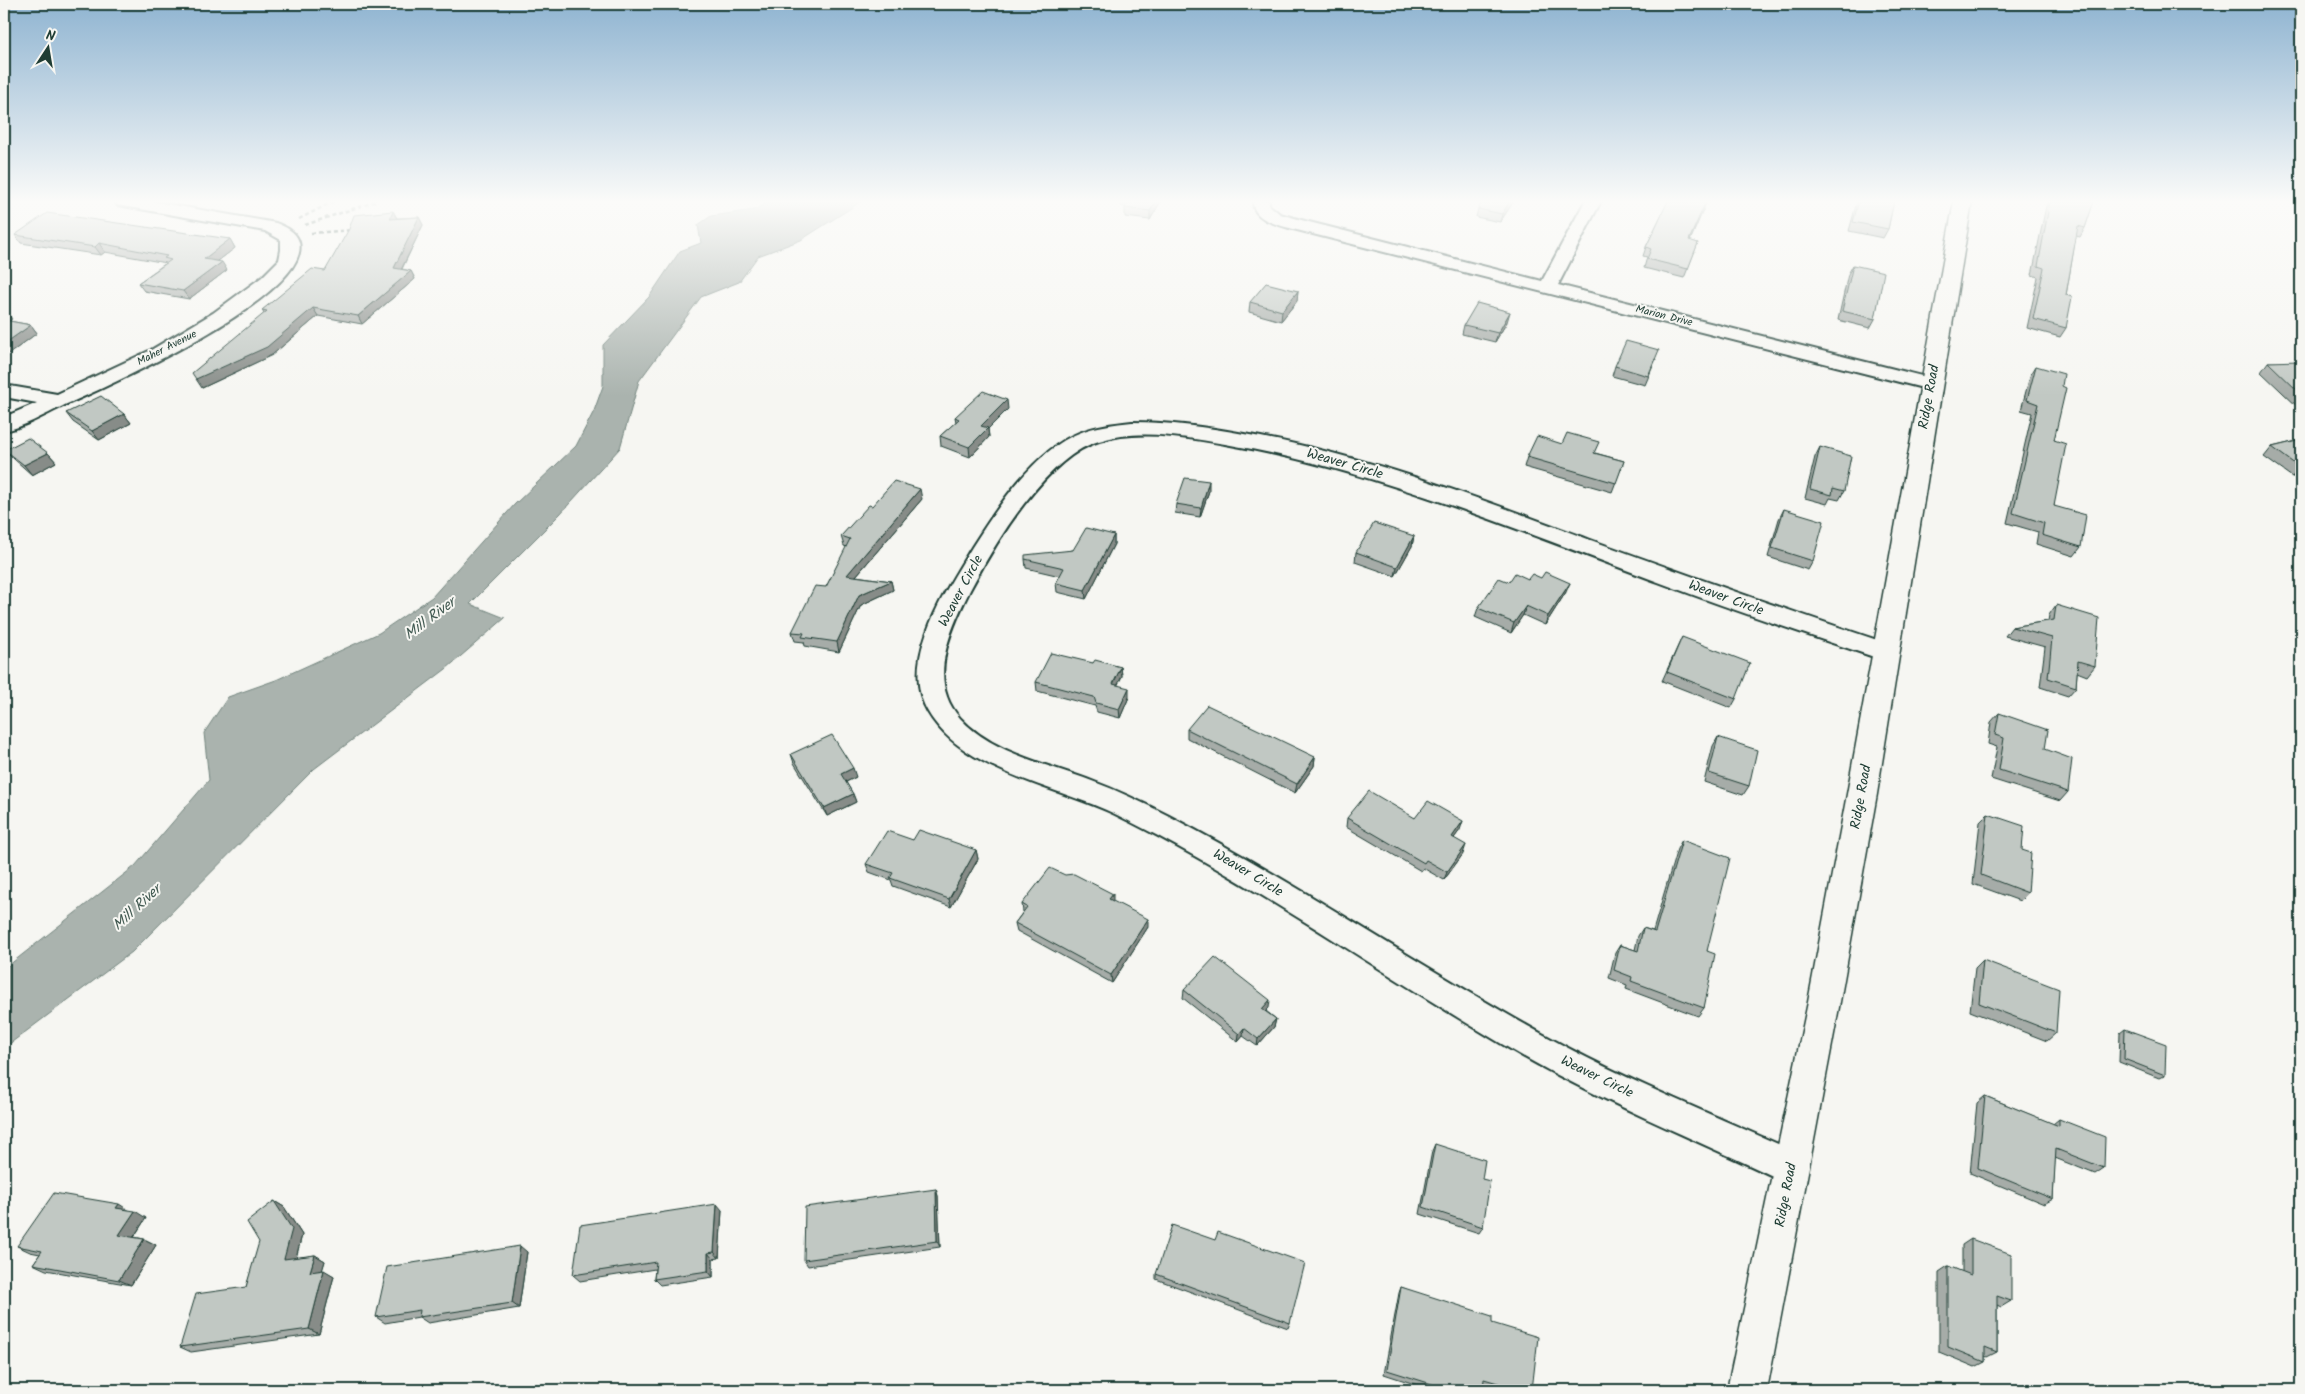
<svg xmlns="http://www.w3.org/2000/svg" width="2305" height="1394" font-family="Kalam,sans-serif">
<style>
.water{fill:#aab3ae;stroke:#72847d}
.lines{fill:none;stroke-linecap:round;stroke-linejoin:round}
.minor-casing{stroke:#1f3d34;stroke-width:4}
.secondary-casing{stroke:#1f3d34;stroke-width:3}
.path{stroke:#1f3d34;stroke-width:2.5;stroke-dasharray:4 3;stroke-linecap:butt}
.minor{fill:#f6f6f2;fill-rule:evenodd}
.secondary{fill:#f6f6f2;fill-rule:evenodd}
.wall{fill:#a6aca8;stroke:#1f3d34}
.shaded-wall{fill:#878c88;stroke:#1f3d34}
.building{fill:#c1c8c3;stroke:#1f3d34}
.labels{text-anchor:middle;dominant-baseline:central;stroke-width:4;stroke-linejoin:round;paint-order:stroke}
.far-street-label{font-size:11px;fill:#1f3d34;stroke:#f6f6f2}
.street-label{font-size:14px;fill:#1f3d34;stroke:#f6f6f2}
.water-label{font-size:15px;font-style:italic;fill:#425a52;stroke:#f6f6f2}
</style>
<rect width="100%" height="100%" fill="#f6f6f2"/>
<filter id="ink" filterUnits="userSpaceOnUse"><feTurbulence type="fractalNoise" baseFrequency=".02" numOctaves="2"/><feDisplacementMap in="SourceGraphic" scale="10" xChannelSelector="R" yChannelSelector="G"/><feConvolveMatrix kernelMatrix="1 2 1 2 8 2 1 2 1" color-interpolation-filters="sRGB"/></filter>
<g filter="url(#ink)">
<path class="water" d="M771 201H862L801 240 758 256 739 282 701 297 639 381 620 448 560 514 470 604 505 618 446 669 314 769 132 952 4 1048V969L135 866 209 780 204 733 228 697 276 680 379 633 432 597 515 504 576 446 594 411 603 386V345L649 297 680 251 701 243 698 225 711 216 754 210Z"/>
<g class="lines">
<defs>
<g id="minor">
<path d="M115 201H150L276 223C285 227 296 231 299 242 313 295 104 388 63 406 44 415 24 427 4 431V417L37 403 4 397V385L57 394 151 350 213 313 262 277 279 260 281 250V240L265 231 123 206 117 205Z"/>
<path d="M1253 201H1269V205L1280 214 1305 221 1542 281 1585 201H1601L1558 285 1938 380 1941 384 1938 388 1931 390 1293 229C1279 225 1252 220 1253 201Z"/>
<path d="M1132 422C1170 422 1207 427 1244 434 1362 454 1476 497 1588 539 1690 576 1792 612 1895 646L1898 652 1895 658 1886 661 1877 658C1804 634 1730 609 1658 582 1515 529 1375 470 1225 444 1185 437 1139 428 1099 441 1046 457 995 543 970 590 951 628 926 681 960 718 993 754 1048 764 1092 781 1119 791 1144 803 1169 816 1298 883 1417 965 1544 1035 1627 1081 1716 1116 1803 1155L1807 1167 1803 1179 1791 1183 1779 1179C1692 1138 1603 1102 1519 1054 1384 976 1257 884 1117 815 1057 786 963 772 928 712 898 661 946 590 972 547 997 508 1034 451 1079 433 1096 426 1114 424 1132 422Z"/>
</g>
<path id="secondary" d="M1954 201H1972L1877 794 1840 1002 1767 1390H1727L1808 1002 1847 794Z"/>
</defs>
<use href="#minor" class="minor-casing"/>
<use href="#secondary" class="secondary-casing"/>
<g class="path">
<path d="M299 219 334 201"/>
<path d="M305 225 376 201"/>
<path d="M311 233 352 230"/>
</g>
<use href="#minor" class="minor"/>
<use href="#secondary" class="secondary"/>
</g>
<g class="wall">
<path d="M1121 201H1161L1150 220 1125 217V207L1121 206Z"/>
<path d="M1356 201H1366L1365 203Z"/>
<path d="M1514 201 1500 222 1476 217 1478 209Z"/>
<path d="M1668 201H1711V202L1707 201 1690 241 1698 243 1684 278 1644 268 1647 257 1643 256 1646 247Z"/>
<path d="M1857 201H1894L1888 229 1883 238 1849 231Z"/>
<path d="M2047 201H2094L2085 228 2080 237 2076 236 2066 295V328L2060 337 2027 328 2038 277 2032 275Z"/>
<path d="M393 211 397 218 419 217 423 225 402 269 411 271 415 279 362 324 318 316 272 355 202 388 264 314 262 310 325 271Z"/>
<path d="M15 235 230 239 235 248 218 261 227 270 189 299 144 291 138 283 166 263 105 252 101 255 21 243Z"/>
<path d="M1853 265 1875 319 1870 328 1838 320 1848 274Z"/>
<path d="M1298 291 1297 301 1281 321 1249 312 1250 302Z"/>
<path d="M4 310 12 319 9 321 31 325 37 333 9 354 4 353Z"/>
<path d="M1507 322 1495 342 1462 334 1464 325Z"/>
<path d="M1656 359 1645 385 1612 376 1615 366Z"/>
<path d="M2268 362 2301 363V410L2261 372Z"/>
<path d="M2036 366 2062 386 2054 440V506L2081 547 2074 556 2036 544 2038 532 2007 523 2032 413 2021 410 2030 376Z"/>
<path d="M1008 409 988 429 989 437 970 457 941 446 940 436 956 422 955 417Z"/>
<path d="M66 413 124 414 131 423 99 440 73 422Z"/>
<path d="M2301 440V475L2292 477 2264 457 2272 447Z"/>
<path d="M1820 447 1844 491 1839 500 1830 498 1827 504 1805 498 1815 457Z"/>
<path d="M5 450 48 453 56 462 32 475 14 459Z"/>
<path d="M1595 453 1624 461 1612 492 1524 467 1527 457Z"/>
<path d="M1209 491 1200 517 1175 513 1176 504Z"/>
<path d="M922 499 856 576 891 581 893 590 861 605 839 652 805 646 804 642 795 641 792 632 826 587 847 547 844 546 841 536 872 506Z"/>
<path d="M1784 509 1813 561 1808 570 1768 557 1779 519Z"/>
<path d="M1114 535V544L1086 599 1057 592 1056 583 1060 576 1026 568 1025 559 1073 550Z"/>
<path d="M1414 536 1412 546 1395 576 1355 562 1356 552Z"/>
<path d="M1528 579 1566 592 1545 625 1523 615 1511 633 1475 617 1478 608 1509 582Z"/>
<path d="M2056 605 2095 666 2087 676 2077 672 2076 687 2068 696 2040 687 2045 647 2005 636 2012 627 2048 621 2049 615Z"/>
<path d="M1682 637 1736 699 1731 708 1662 681Z"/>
<path d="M1093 663 1121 667 1122 676 1117 685 1129 697 1120 718 1097 712 1095 706 1037 691 1036 682Z"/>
<path d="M2301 684V693L2298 686Z"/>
<path d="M1999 713 2045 749 2068 792 2060 801 1991 779 1997 747 1988 744 1991 722Z"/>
<path d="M1187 729 1315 757 1314 766 1295 793 1187 738Z"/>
<path d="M1718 737 1749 786 1743 795 1704 782 1713 746Z"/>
<path d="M791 754 856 777 846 782 853 794 856 802 827 816 794 763Z"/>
<path d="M1988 814 2022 850 2028 893 2020 901 1973 884 1980 822Z"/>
<path d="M1347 818H1415L1460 830 1454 838 1463 854 1444 880 1423 868 1421 871 1346 827Z"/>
<path d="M913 840 976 850 978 859 951 907 893 886 891 880 869 872 866 864Z"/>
<path d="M1682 840 1707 951 1704 1008 1698 1016 1626 989 1627 985 1609 978 1615 953 1620 945 1635 950 1638 936 1643 928 1653 931 1677 849Z"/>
<path d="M1113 902 1148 927 1112 983 1017 931 1015 923 1023 912 1022 904Z"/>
<path d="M1983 960 2056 1033 2047 1041 1970 1011 1975 968Z"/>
<path d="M1184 990 1269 1008 1266 1011 1276 1019 1274 1027 1257 1046 1243 1036 1238 1042 1183 998Z"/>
<path d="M2125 1029 2165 1075 2159 1078 2119 1062 2120 1033Z"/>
<path d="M1985 1096 2053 1124 2059 1119 2104 1168 2095 1174 2055 1158 2053 1199 2044 1204 1970 1173 1977 1103Z"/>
<path d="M1435 1144 1482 1179 1483 1227 1479 1233 1420 1214 1432 1151Z"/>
<path d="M936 1189 938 1196 940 1247 808 1266 804 1260Z"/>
<path d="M274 1201 284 1207 302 1235 296 1258 315 1255 325 1261 322 1270 334 1276 319 1334 191 1352 180 1347 246 1287Z"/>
<path d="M722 1210 719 1258 713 1259V1277L660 1285 654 1279 655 1269 580 1281 573 1275Z"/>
<path d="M130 1211 146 1218 134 1237 144 1239 156 1245 131 1285 46 1270 33 1264 40 1254 30 1252 17 1246Z"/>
<path d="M1971 1239 2011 1301 2001 1307 1997 1305V1352L1987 1357 1985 1356V1362L1975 1367 1939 1352V1272L1948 1266 1962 1272V1245Z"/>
<path d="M1215 1240 1290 1323 1288 1328 1156 1279V1274Z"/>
<path d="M527 1252 519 1308 428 1323 419 1317 385 1323 376 1317Z"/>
<path d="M1401 1287 1492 1323 1532 1390H1502L1484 1384 1483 1390H1433L1384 1374 1399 1293Z"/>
</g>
<g class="shaded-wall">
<path d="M1156 201H1161L1150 220V211Z"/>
<path d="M1510 201H1514L1500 222 1502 214Z"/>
<path d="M1706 201H1707L1686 250 1689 240Z"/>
<path d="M393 211 397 219H390Z"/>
<path d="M419 217 423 225 398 276 394 268Z"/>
<path d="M230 239 235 248 210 267 204 259Z"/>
<path d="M99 243 105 252 101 255 95 247Z"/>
<path d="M222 262 227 270 189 299 183 291Z"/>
<path d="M411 271 415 279 362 324 358 316Z"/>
<path d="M1298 291 1297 301 1281 321 1282 311Z"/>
<path d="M313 308 318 316 272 355 202 388 196 379Z"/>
<path d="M4 311H5L12 319 4 325Z"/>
<path d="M1510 312 1507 322 1495 342 1498 333Z"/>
<path d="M31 325 37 333 9 354 4 348V344Z"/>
<path d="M1007 400 1008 409 988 429 989 437 970 457 969 447 981 426Z"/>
<path d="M124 414 131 423 99 440 92 431Z"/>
<path d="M48 453 56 462 32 475 24 465Z"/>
<path d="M2300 468H2301V475L2292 477Z"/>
<path d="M1209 481V491L1200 517 1201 508Z"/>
<path d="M920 489 922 499 849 584 847 575Z"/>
<path d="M1114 535V544L1086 599 1085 590Z"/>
<path d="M1414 536 1412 546 1395 576 1397 567Z"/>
<path d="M891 581 893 590 861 605 839 652 837 642 859 595Z"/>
<path d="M1570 583 1566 592 1545 625 1548 616Z"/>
<path d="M1526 606 1523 615 1511 633 1514 623Z"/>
<path d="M1121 667 1122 676 1114 693 1113 684Z"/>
<path d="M1129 688V697L1120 718 1119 709Z"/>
<path d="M1315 757 1314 766 1295 793 1297 784Z"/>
<path d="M853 768 856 777 844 783 841 774Z"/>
<path d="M853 794 856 802 827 816 824 808Z"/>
<path d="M1463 821 1460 830 1449 845 1452 837Z"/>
<path d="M1466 845 1463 854 1444 880 1447 872Z"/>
<path d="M976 850 978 859 951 907 949 899Z"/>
<path d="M1113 894V902L1109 899Z"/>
<path d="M1148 919V927L1112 983 1111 975Z"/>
<path d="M1270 1000 1269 1008 1261 1016 1262 1009Z"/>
<path d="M1276 1019 1274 1027 1257 1046 1258 1039Z"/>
<path d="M1244 1028 1243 1036 1238 1042 1239 1034Z"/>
<path d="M936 1189 938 1196 940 1247 937 1241Z"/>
<path d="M274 1201 284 1207 302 1235 294 1265 284 1259Z"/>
<path d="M119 1204 130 1211 116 1208Z"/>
<path d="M717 1204 722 1210 719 1258 714 1252Z"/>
<path d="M135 1211 146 1218 131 1241 119 1235Z"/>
<path d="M144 1239 156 1245 131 1285 119 1280Z"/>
<path d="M520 1246 527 1252 519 1308 512 1303Z"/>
<path d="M708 1253 713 1259V1277L708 1271Z"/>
<path d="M315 1255 325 1261 320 1278 310 1272Z"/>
<path d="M324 1270 334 1276 319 1334 309 1329Z"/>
</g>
<g class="building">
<path d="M1129 201H1156L1150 211 1125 208Z"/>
<path d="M1483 201H1510L1502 214 1478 209Z"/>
<path d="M1668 201H1706L1689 240 1698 243 1688 269 1647 259 1651 249 1646 247Z"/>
<path d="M1859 201H1894L1888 229 1853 222Z"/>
<path d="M2050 201H2094L2085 228 2078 226 2066 295 2072 297 2066 328 2033 319 2044 268 2038 266Z"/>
<path d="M393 211 390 219 419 217 394 268 411 271 358 316 313 308 267 347 196 379 192 373 267 311 262 310 312 269 325 271 349 229 354 215Z"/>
<path d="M47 213 230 239 204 259 222 262 183 291 138 283 171 260 164 258 167 256 99 243 95 247 15 235Z"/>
<path d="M1853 265 1884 272 1875 319 1842 311Z"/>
<path d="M1266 283 1298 291 1282 311 1250 302Z"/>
<path d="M1477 303 1510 312 1498 333 1464 325Z"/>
<path d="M4 320 31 325 4 344Z"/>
<path d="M1626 341 1659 350 1648 376 1615 366Z"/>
<path d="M2299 361 2301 363V394L2268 362Z"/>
<path d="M2036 366 2064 374 2062 386 2066 388 2054 440 2066 444 2054 506 2086 515 2081 547 2042 535 2044 523 2013 513 2038 404 2027 400Z"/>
<path d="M983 391 1007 400 981 426 988 428 969 447 940 436 959 419 955 417Z"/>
<path d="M101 396 124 414 92 431 66 413Z"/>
<path d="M1567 433 1599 442 1594 453 1624 461 1616 483 1527 457 1537 436 1562 444Z"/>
<path d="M28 438 48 453 24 465 5 450Z"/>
<path d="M2301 440V468H2300L2272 447Z"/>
<path d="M1820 447 1851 456 1844 491 1833 488 1832 495 1810 489Z"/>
<path d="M1185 478 1209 481 1201 508 1176 504Z"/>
<path d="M894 481 920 489 847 575 891 581 859 595 837 642 802 637 804 633 792 632 815 586 826 587 850 539 841 536 869 505 872 506Z"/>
<path d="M1784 509 1824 521 1813 561 1772 548Z"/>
<path d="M1374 523 1414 536 1397 567 1356 552Z"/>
<path d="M1086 528 1114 535 1085 590 1056 583 1064 568 1025 559V555L1073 550Z"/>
<path d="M1545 572 1570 583 1548 616 1526 606 1514 623 1478 608 1499 578 1509 582 1515 573 1528 579 1532 574 1541 578Z"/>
<path d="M2056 605 2099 618 2095 666 2078 661 2076 687 2048 678 2052 638 2012 627 2054 620Z"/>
<path d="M1682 637 1750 663 1736 699 1667 672Z"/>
<path d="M1051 653 1093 663 1095 660 1121 667 1113 684 1129 688 1119 709 1096 703 1094 697 1036 682Z"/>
<path d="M1207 705 1315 757 1297 784 1187 729Z"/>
<path d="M1999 713 2048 730 2045 749 2072 759 2068 792 1999 770 2004 738 1995 735Z"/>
<path d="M832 735 853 768 841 774 853 794 824 808 791 754Z"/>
<path d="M1718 737 1757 750 1749 786 1709 773Z"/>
<path d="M1369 791 1415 818 1428 801 1463 821 1452 837 1466 845 1447 872 1426 860 1424 863 1347 818Z"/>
<path d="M1988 814 2024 826 2022 850 2031 853 2028 893 1981 875Z"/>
<path d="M919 830 976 850 949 899 890 878 893 873 866 864 887 831 913 840Z"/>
<path d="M1682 840 1730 858 1707 951 1715 954 1704 1008 1631 981 1632 977 1614 970 1620 945 1638 951 1643 928 1655 932Z"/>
<path d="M1050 868 1065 875 1074 874 1113 894 1109 899 1148 919 1111 975 1015 923 1027 907 1022 904Z"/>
<path d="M1215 957 1270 1000 1262 1009 1276 1019 1258 1039 1244 1028 1239 1034 1184 990Z"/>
<path d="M1983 960 2059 989 2056 1033 1979 1003Z"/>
<path d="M2125 1029 2166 1044 2165 1075 2124 1059Z"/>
<path d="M1985 1096 2059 1126V1119L2105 1137 2104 1168 2056 1149 2053 1199 1978 1168Z"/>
<path d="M1435 1144 1485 1160 1482 1179 1490 1181 1483 1227 1423 1207Z"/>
<path d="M936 1189 937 1241 804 1260 805 1207Z"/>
<path d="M54 1193 119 1204 116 1208 135 1211 119 1235 144 1239 119 1280 33 1264 42 1251 17 1246Z"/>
<path d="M274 1201 292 1229 284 1259 315 1255 310 1272 324 1270 309 1329 180 1347 196 1294 246 1287 259 1242 247 1222Z"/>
<path d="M717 1204 714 1252 708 1253V1271L654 1279 656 1262 573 1275 580 1225Z"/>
<path d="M1172 1225 1215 1240 1218 1232 1305 1263 1290 1323 1156 1274Z"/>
<path d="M1971 1239 2011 1254V1301L1997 1296V1352L1985 1347V1362L1948 1347V1266L1971 1275Z"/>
<path d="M520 1246 512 1303 419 1317 420 1310 376 1317 387 1267Z"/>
<path d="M1401 1287 1492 1316V1323L1538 1337 1532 1390H1522L1484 1379 1483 1390H1451L1387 1370Z"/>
</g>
</g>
<linearGradient id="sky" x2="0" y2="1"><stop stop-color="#8fb4d1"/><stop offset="0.51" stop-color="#fbfbf9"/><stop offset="1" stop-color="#fbfbf9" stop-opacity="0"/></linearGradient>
<rect width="2305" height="396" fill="url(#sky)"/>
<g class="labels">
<g class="far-street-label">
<text transform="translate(1664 316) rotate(14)">Marion Drive</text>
<text transform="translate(167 348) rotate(-27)">Maher Avenue</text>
</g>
<g class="street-label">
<text transform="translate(1929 397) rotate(-80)">Ridge Road</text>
<text transform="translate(1345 464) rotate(16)">Weaver Circle</text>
<text transform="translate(961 591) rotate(-62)">Weaver Circle</text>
<text transform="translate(1726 598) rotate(20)">Weaver Circle</text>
<text transform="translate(1861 797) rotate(-80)">Ridge Road</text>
<text transform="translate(1248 873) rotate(31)">Weaver Circle</text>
<text transform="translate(1597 1077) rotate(26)">Weaver Circle</text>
<text transform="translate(1786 1195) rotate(-79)">Ridge Road</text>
</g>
<g class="water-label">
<text transform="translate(430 619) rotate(-37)">Mill River</text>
<text transform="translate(137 908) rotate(-43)">Mill River</text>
</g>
</g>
<rect width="2305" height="1394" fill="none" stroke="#f6f6f2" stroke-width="20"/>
<rect x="10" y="10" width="2285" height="1374" fill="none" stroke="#1f3d34" stroke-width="2" filter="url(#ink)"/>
<g transform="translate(48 48) rotate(12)" stroke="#f6f6f2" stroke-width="4" paint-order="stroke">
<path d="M0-4L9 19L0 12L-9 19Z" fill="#1f3d34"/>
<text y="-8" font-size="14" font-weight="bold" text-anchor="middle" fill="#1f3d34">N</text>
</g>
</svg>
